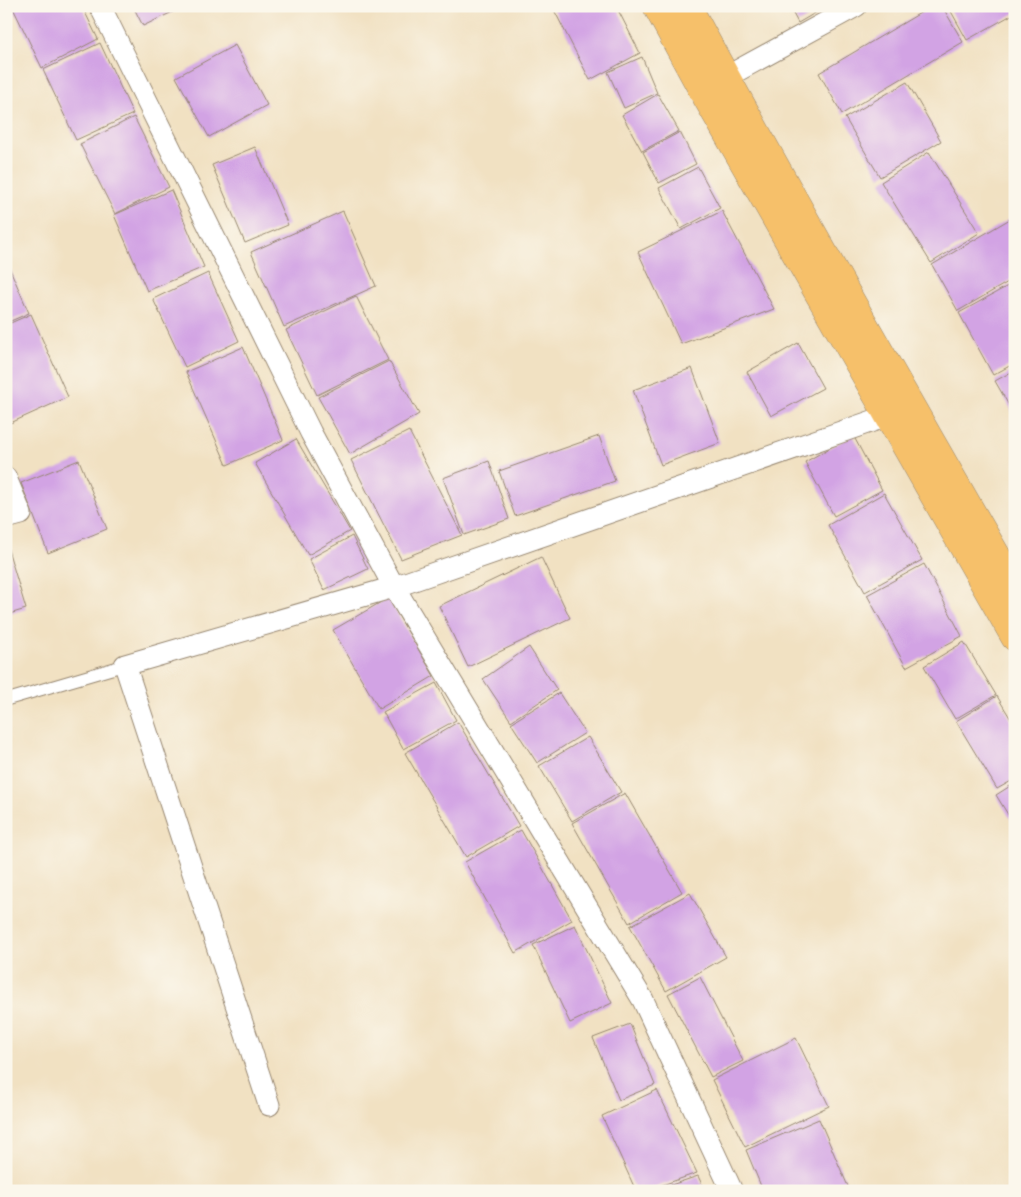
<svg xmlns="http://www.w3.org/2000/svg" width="1021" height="1197" font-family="'Balsamiq Sans',sans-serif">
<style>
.building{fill:#d2a3e4}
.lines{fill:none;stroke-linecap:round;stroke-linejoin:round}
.lane-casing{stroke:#968670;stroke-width:13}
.street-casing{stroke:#968670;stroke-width:23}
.primary-casing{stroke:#968670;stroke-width:29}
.lane{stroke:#fff;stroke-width:11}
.street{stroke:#fff;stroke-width:21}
.primary{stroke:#f6c06b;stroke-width:28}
</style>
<rect width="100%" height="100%" fill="#fbf7ec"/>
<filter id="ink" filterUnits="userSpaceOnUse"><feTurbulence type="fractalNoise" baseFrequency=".02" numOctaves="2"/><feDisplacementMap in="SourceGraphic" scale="10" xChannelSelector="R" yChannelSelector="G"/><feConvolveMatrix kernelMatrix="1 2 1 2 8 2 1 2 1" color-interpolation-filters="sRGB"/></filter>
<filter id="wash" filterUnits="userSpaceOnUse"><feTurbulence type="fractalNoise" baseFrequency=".0096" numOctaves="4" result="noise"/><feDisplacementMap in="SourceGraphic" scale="20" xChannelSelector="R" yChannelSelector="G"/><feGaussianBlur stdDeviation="1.12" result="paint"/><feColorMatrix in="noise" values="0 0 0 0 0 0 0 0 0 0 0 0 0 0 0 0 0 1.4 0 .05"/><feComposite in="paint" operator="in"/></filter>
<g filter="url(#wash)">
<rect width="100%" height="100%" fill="#f1e1c2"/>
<g id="blocks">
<g class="building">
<path d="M12 6H82L98 39 42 68Z"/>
<path d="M133 6H185L143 26Z"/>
<path d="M552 6H616L640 53 590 80Z"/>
<path d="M789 6H827L798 23Z"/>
<path d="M932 6H942L963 42 842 114 819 73Z"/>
<path d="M948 6H1015V13L967 40Z"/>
<path d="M100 43 133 114 76 140 43 70Z"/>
<path d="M235 45 267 105 209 137 176 77Z"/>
<path d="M642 57 657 93 624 108 608 72Z"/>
<path d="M907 82 941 141 880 177 845 118Z"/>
<path d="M658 94 679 131 642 151 622 115Z"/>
<path d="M134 117 169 187 115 214 80 144Z"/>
<path d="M680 132 696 164 659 183 643 152Z"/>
<path d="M255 147 288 225 245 243 212 165Z"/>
<path d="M929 152 979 233 931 263 881 182Z"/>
<path d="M698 167 720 208 681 229 659 188Z"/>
<path d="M171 190 204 267 147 291 114 215Z"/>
<path d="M343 211 376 286 284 327 251 252Z"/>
<path d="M722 211 774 309 681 344 638 252Z"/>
<path d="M1015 216V278L958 311 932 265Z"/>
<path d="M6 260 29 313 6 323Z"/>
<path d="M208 273 239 341 185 367 153 299Z"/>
<path d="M1015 282V363L993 375 959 313Z"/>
<path d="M356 296 388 360 317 395 286 330Z"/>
<path d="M31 314 68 397 6 425V325Z"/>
<path d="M798 343 823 388 771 416 747 372Z"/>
<path d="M243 347 283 440 227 465 186 372Z"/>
<path d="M389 361 419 414 350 454 318 397Z"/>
<path d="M692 368 720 443 661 465 633 390Z"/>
<path d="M1015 370V416L995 381Z"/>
<path d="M409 431 462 535 401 559 351 460Z"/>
<path d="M853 435 882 490 834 516 805 462Z"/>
<path d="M599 436 615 481 515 516 499 471Z"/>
<path d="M296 439 350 531 308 555 255 463Z"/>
<path d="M79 460 107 529 48 553 21 483Z"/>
<path d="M489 461 509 519 464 535 443 478Z"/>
<path d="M884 493 922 560 865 592 828 525Z"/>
<path d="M352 536 368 569 324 590 309 559Z"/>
<path d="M6 543 26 609 6 615Z"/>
<path d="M541 557 570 618 468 667 439 606Z"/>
<path d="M924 564 962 636 906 667 867 595Z"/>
<path d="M388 598 434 676 379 709 333 630Z"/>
<path d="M964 642 996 695 955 719 924 666Z"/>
<path d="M529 647 557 690 511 721 483 679Z"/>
<path d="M436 683 456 720 403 749 383 712Z"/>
<path d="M559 693 585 733 537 763 511 723Z"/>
<path d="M997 696 1015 726V779L997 789 956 721Z"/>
<path d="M458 722 519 826 466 857 405 753Z"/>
<path d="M588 737 621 792 572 821 539 766Z"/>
<path d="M1015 783V826L996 795Z"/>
<path d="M625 793 682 892 629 923 572 823Z"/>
<path d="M521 830 572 920 515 953 465 862Z"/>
<path d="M690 893 726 957 666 991 630 926Z"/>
<path d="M575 925 612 1003 570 1023 533 945Z"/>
<path d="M700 977 743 1061 711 1077 668 994Z"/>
<path d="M630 1024 655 1085 619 1100 593 1038Z"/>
<path d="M796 1038 829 1106 745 1147 712 1080Z"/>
<path d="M657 1090 697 1173 645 1191H636L602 1116Z"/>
<path d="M819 1119 850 1191H763L746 1150Z"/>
<path d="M698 1176 705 1191H656V1190Z"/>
</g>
</g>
</g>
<g filter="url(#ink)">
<use href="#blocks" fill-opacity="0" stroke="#968670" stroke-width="1"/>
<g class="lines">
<defs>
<path id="lane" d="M6 700 125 665"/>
<g id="street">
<path d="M100 6 311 433 394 587 643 1000 732 1191"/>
<path d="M726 77 856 6"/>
<path d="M6 478 21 514 6 518"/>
<path d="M269 1105 125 665 394 587 890 415"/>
</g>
<g id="primary">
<path d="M657 6 702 89 1015 637"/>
<path d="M687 6C793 202 904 395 1015 588"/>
</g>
</defs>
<use href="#lane" class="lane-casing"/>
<use href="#street" class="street-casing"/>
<use href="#primary" class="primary-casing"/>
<use href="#lane" class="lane"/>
<use href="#street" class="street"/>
<use href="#primary" class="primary"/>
</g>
</g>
<rect width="1021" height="1197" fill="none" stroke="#fbf7ec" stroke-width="25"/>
</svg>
